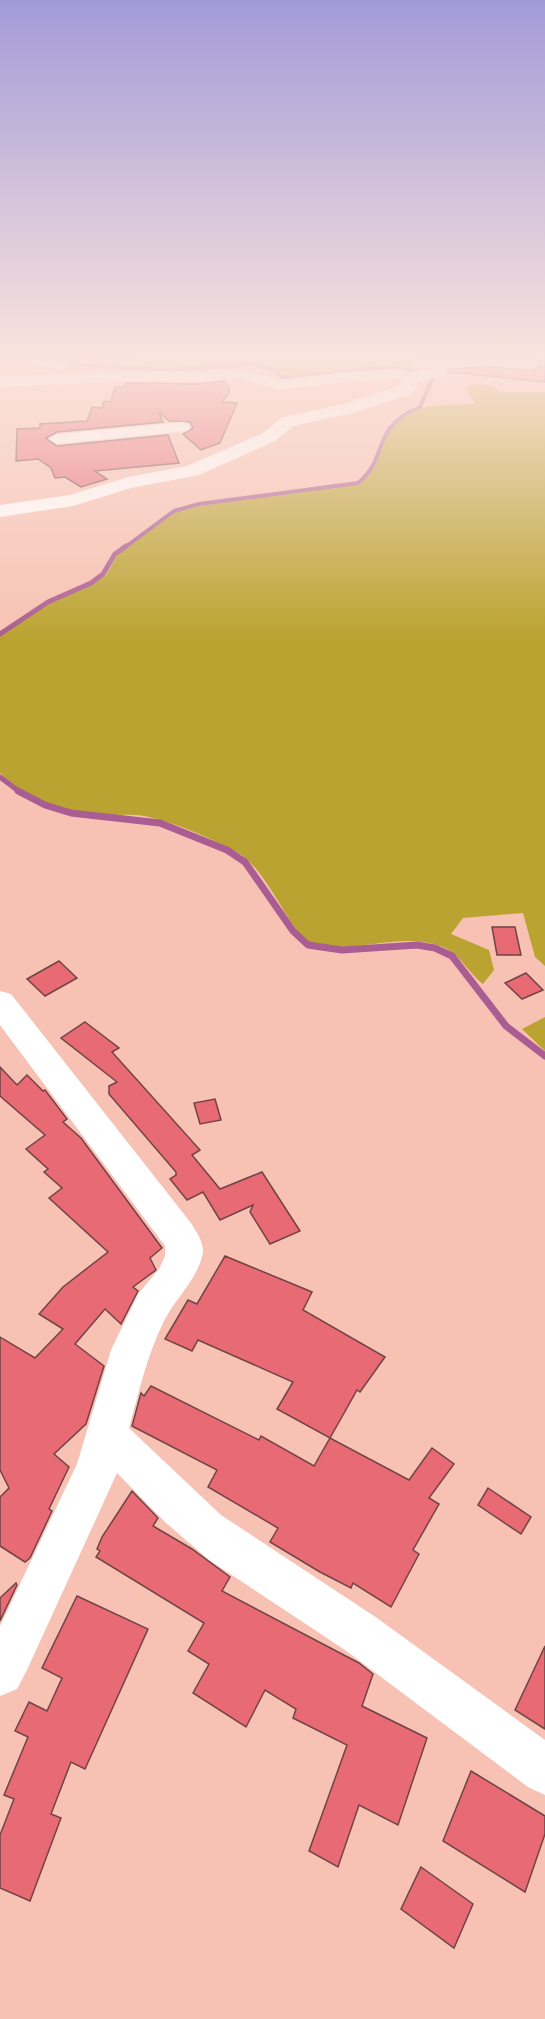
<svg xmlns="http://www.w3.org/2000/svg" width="545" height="2019" font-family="Manrope,sans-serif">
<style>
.green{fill:#bba331}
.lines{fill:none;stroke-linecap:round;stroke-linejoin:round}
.stream-far2{stroke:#aa5d92;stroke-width:4}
.stream-far1{stroke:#aa5d92;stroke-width:5}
.stream{stroke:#aa5d92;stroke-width:7}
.building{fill:#e76a75;stroke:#724346;stroke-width:1.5}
.minor{fill:#fff;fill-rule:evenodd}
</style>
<rect width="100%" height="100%" fill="#f7c2b3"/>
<g class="green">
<path d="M147 355H473L416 367 349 368 294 376 253 362 173 368 105 364C118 358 137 362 147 355Z"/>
<path d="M472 384 491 385 500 392H545V966L535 957 523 913 463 918 451 934 489 950 494 970 483 984C470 975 462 957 447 949 405 928 352 957 311 943 292 937 267 868 237 852 209 838 175 822 144 816 124 813 104 817 84 815 53 812 22 794 0 773V636L50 603 93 584 106 575 118 554 176 512 200 506 360 483C385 468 378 429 405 414 425 403 453 406 475 403L466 388Z"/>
<path d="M545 1017V1051L522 1029Z"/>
</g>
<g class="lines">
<path class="stream-far2" d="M63 364 167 370 254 364 274 370 282 377 295 378C342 373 387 361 434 375L420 407C368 429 391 456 358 483L199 504 174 511 124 548"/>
<g class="stream-far1">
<path d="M0 634 48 602 91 583 103 574 115 554 126 546"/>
<path d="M0 777 21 793"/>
</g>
<path class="stream" d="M18 791 45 805 71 813 160 823 227 850 245 862 293 931 308 945 342 950 417 945 435 948 452 956 506 1026 545 1056"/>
</g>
<g class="building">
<path d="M516 355H545V382L449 372 448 369 493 367 532 371 542 365 533 357Z"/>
<path d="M224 381 229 387V393L222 402 237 403 220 443 201 450 183 434 193 428 190 422 169 421 159 412 163 422 57 432 46 438 57 446 168 435 179 463 95 471 107 479 81 487 65 477 55 478 51 468 38 459 16 461 17 429 40 428V424L87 421 92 407 102 408 104 401 111 402 115 387H124L126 383 198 384Z"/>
<path d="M492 927H515L521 955H497Z"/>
<path d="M59 961 77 978 45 996 27 979Z"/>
<path d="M526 973 543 990 522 999 505 983Z"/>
<path d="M85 1022 119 1048 112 1052 200 1150 192 1155 220 1189 262 1172 300 1231 270 1244 250 1212 253 1205 220 1220 203 1192 187 1200 170 1179 176 1175V1172L109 1094V1086L117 1082 61 1038Z"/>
<path d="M0 1067 17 1085 27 1075 43 1091 45 1090 67 1119 63 1122 81 1138 162 1248 150 1258 156 1270 133 1287 138 1291 121 1324 105 1309 75 1344 104 1366 86 1424 54 1454 69 1467 49 1509 52 1511 30 1558 25 1562 0 1546V1497L9 1488 0 1470V1337L35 1358 63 1329 39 1314 63 1287 108 1252 49 1198 62 1188 44 1172 48 1169 26 1149 45 1135 0 1096Z"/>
<path d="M215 1099 221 1120 200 1124 194 1103Z"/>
<path d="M225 1256 312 1292 303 1310 385 1357 360 1392 357 1390 330 1438 277 1409 293 1382 198 1340 192 1351 165 1339 188 1300 197 1304Z"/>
<path d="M151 1386 259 1440 261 1436 314 1466 330 1438 409 1480 432 1448 454 1464 429 1498 439 1504 413 1550 419 1554 391 1607 353 1583 351 1588 320 1572 270 1542 278 1528 208 1487 217 1470 132 1426 141 1393 144 1396Z"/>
<path d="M488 1488 531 1517 521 1534 478 1505Z"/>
<path d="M132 1491 158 1518 153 1526 192 1549 230 1577 222 1591 359 1663 373 1674 362 1706 427 1738 398 1825 359 1805 338 1867 309 1851 347 1745 293 1718 296 1709 265 1690 246 1727 193 1693 209 1664 188 1651 204 1623 96 1557 100 1551 97 1549 102 1537Z"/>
<path d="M16 1583 17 1585 0 1621V1598Z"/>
<path d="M77 1596 148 1629 85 1769 71 1762 51 1814 61 1818 30 1901 0 1888V1835L14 1799 4 1795 28 1737 15 1731 29 1702 47 1711 62 1678 42 1668Z"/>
<path d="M545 1646V1729L515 1710Z"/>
<path d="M471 1771 545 1816V1834L525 1892 443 1841Z"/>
<path d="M421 1867 473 1904 454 1948 401 1909Z"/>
</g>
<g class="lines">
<g class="minor">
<path d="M0 355H35L69 362 71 365 63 370 5 360 0 359Z"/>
<path d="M487 355 532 359 540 364 532 369 493 365 417 368 409 363 417 358Z"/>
<path d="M439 367 445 368 447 372 445 376 419 381 415 390 408 395 353 413 293 426 275 441 199 475 131 488 73 506 0 517V505L70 495 128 477 187 466 263 433 281 418 343 404 396 387 402 382 399 379 343 382 280 390 235 378 198 382 122 381 0 387V377L122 371 198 372 235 368 280 380 343 372 402 369 411 372Z"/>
<path d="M182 422 188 423 191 427 188 431 57 444 48 439 57 434Z"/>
<path d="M0 991 11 994 191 1223C197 1233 206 1245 202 1257 195 1282 175 1299 164 1321 147 1355 139 1392 129 1428L221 1515 377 1618 545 1740V1795L528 1787 345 1650 209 1560 165 1522 117 1473 27 1670 17 1689 0 1696V1626L77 1464 111 1350 138 1294 159 1269 165 1256V1246L0 1025Z"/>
</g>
</g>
<linearGradient id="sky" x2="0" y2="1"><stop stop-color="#a39bd9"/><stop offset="0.56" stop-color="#fbe4dd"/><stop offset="1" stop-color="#fbe4dd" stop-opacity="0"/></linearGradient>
<rect width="545" height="638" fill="url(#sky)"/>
</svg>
